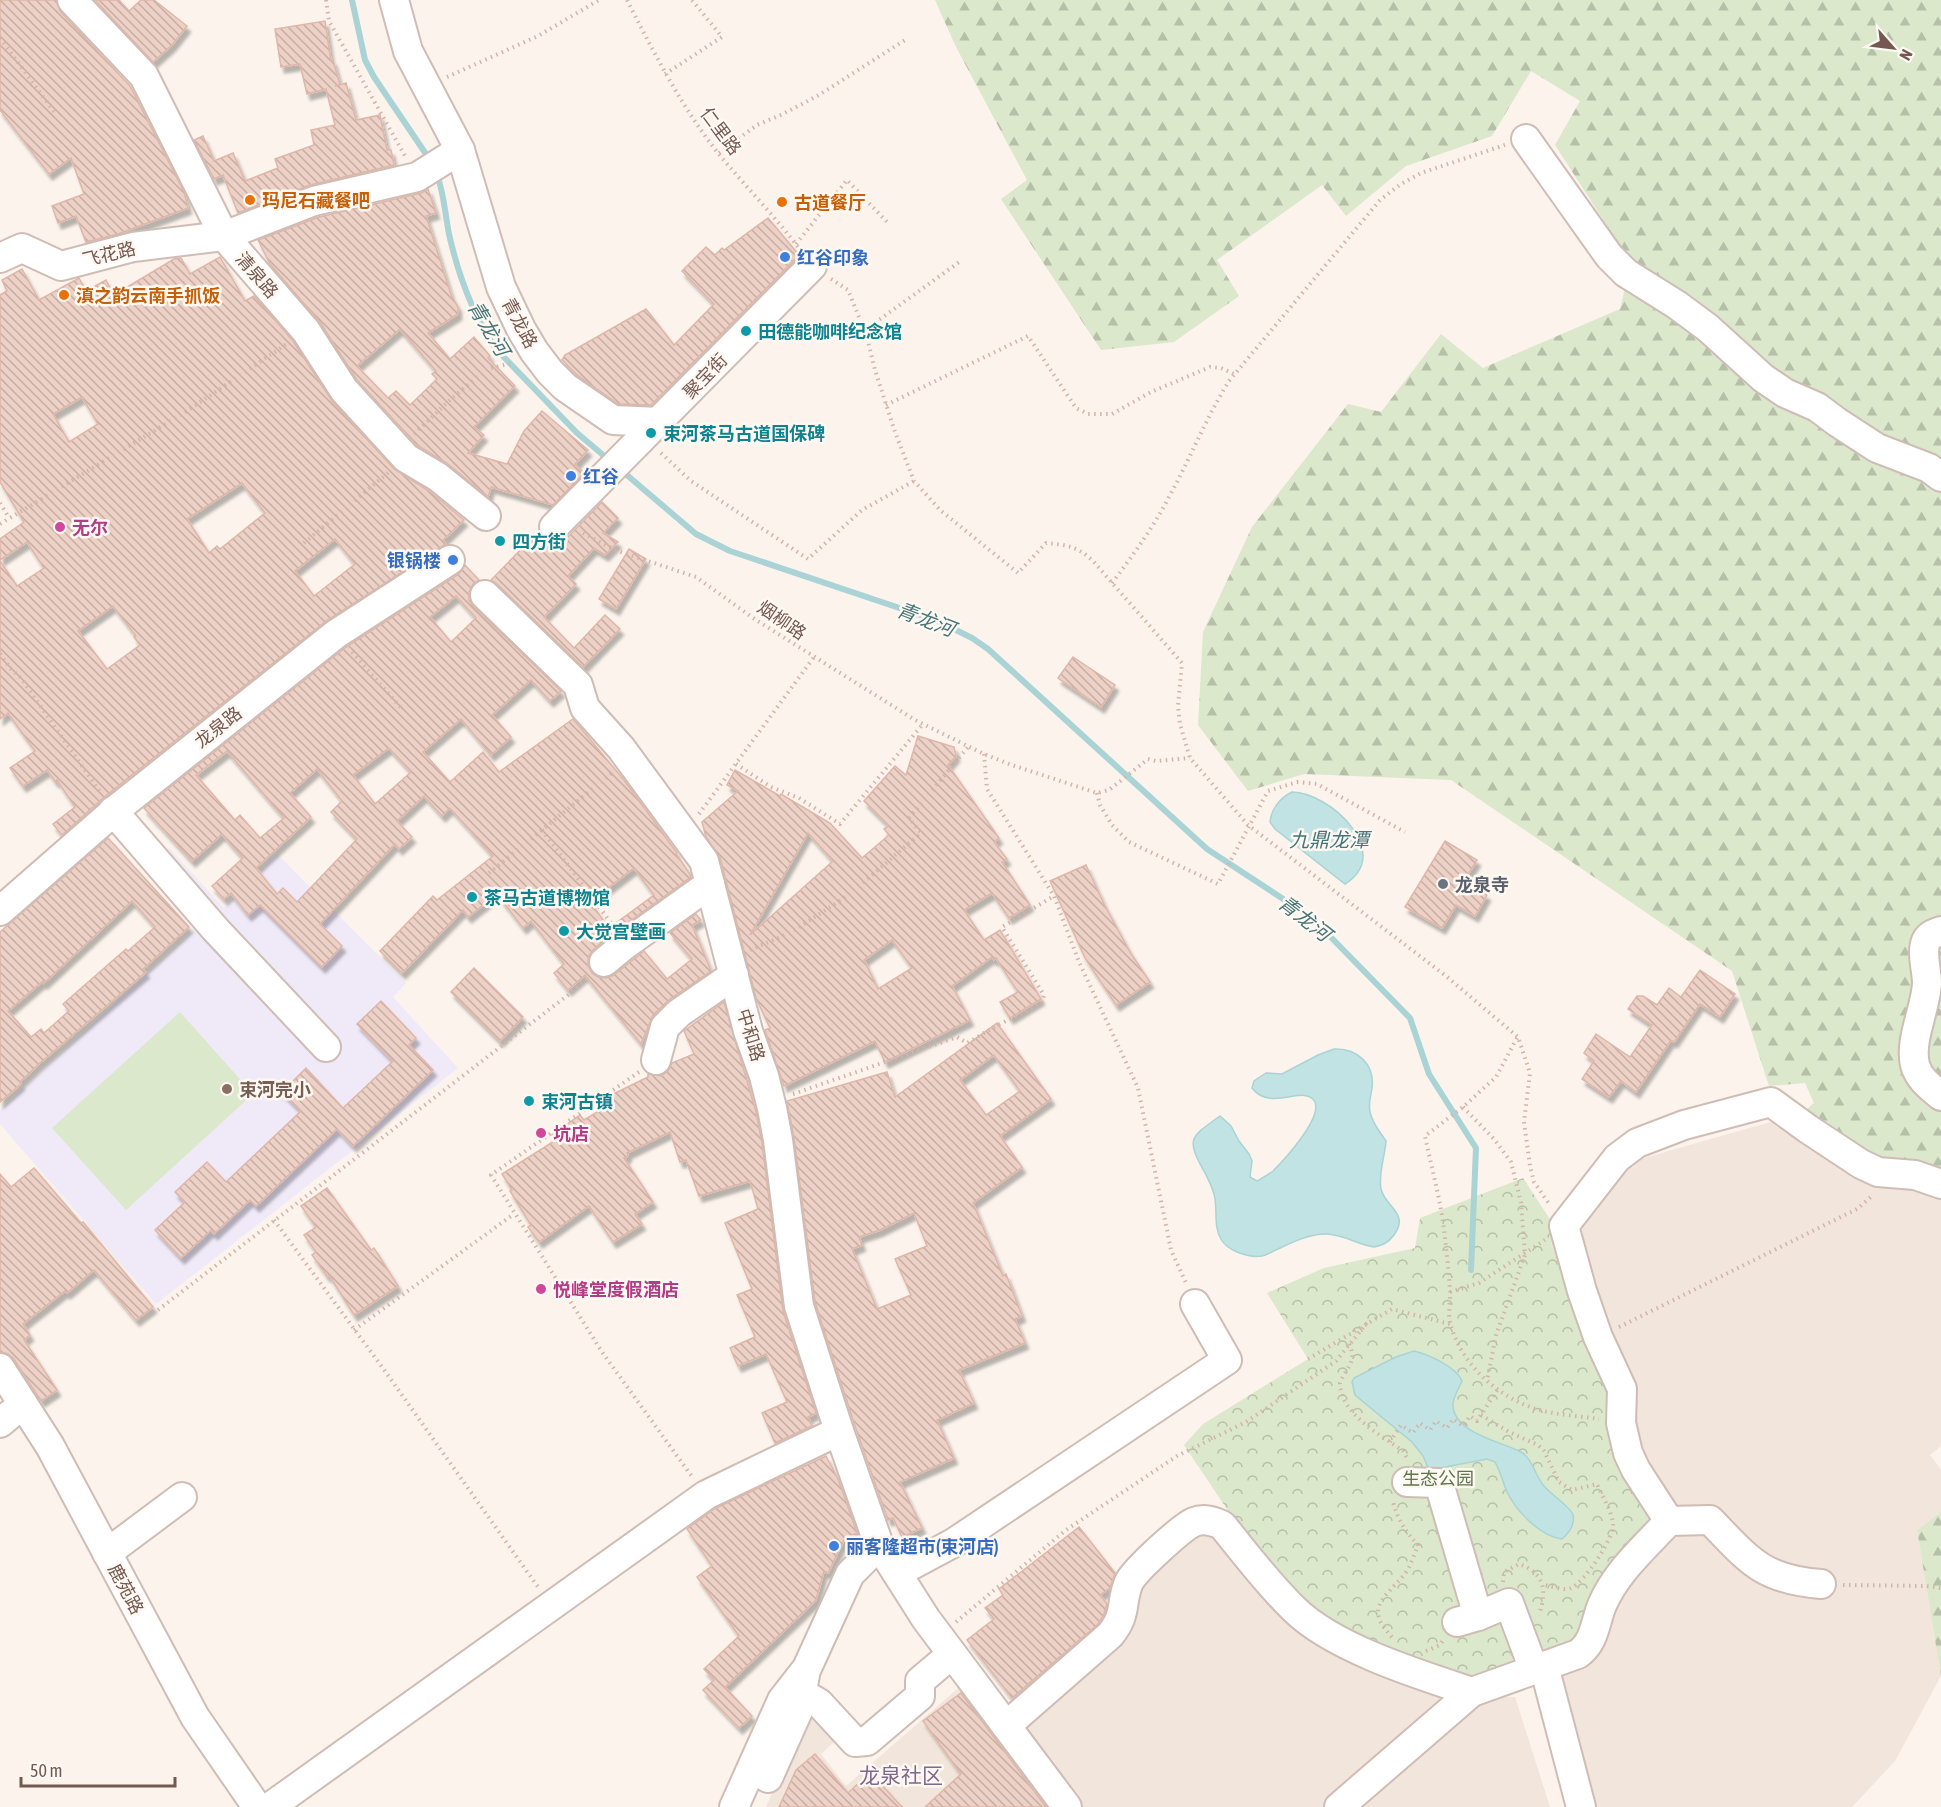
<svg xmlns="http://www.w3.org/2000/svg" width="1941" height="1807" font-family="'Asap Condensed','Noto Sans SC',sans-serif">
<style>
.residential{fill:#f2e5db}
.education{fill:#f0e9f8}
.forest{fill:url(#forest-firs)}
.park{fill:url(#park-crowns)}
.pitch{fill:#dbe8cb}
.water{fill:#c2e3e3;stroke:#a9d3d4;stroke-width:1.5}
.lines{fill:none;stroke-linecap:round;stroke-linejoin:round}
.stream{stroke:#a9d3d4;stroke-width:6}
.building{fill:url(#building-back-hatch);stroke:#dfb6a8;stroke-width:1.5;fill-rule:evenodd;filter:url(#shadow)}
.minor-casing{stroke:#cfbdb5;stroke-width:32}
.path{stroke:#d3b4a9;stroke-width:4;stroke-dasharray:1.5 4.5;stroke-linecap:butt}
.minor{stroke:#fff;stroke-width:28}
.food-dot{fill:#e8710a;stroke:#fef8f3;stroke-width:2}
.shop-dot{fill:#3f7fe0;stroke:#fef8f3;stroke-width:2}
.culture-dot{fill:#0f9aa8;stroke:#fef8f3;stroke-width:2}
.hotel-dot{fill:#d1479c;stroke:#fef8f3;stroke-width:2}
.worship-dot{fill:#6b7280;stroke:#fef8f3;stroke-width:2}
.education-dot{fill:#8d6e63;stroke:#fef8f3;stroke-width:2}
.labels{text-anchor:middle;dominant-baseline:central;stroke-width:5;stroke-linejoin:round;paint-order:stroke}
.street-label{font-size:18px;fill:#755951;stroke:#fef8f3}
.food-label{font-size:18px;font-weight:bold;fill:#c56008;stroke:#fef8f3;text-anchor:start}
.shop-label{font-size:18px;font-weight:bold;fill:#366cbe;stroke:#fef8f3;text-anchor:start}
.culture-label{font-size:18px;font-weight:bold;fill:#0d838f;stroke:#fef8f3;text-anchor:start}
.hotel-label{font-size:18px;font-weight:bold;fill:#b23c85;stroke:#fef8f3;text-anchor:start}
.worship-label{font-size:18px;font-weight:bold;fill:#5b616d;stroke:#fef8f3;text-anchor:start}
.education-label{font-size:18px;font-weight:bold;fill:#785e54;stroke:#fef8f3;text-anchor:start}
.park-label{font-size:18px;fill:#5e784a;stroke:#fef8f3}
.water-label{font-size:20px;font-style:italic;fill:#467678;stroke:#fef8f3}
.quarter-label{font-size:21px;fill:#7e698f;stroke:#fef8f3}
</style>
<defs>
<pattern id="forest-firs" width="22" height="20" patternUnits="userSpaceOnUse" patternTransform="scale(1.5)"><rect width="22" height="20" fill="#dbe8cb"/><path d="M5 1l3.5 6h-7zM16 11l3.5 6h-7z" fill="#b6bfa7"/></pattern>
<pattern id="park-crowns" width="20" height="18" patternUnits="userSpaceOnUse" patternTransform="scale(1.5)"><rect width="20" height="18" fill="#dbe8cb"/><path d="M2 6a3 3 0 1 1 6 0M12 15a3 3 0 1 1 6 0" fill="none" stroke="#b6bfa7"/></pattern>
<pattern id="building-back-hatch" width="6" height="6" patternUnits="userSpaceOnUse" patternTransform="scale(1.5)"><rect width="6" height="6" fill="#eed1c6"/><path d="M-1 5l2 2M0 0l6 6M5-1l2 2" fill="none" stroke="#c5ada3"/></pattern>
<filter id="shadow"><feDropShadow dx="3.5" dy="6" stdDeviation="1.5" flood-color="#0004"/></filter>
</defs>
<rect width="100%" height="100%" fill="#fbf3ec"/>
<g class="residential">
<path d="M1802 1113 1908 1180 1941 1199V1446L1930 1455 1941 1470V1512L1917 1530 1941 1676 1895 1761 1852 1807H1572L1533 1657 1641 1503 1610 1439 1609 1394 1593 1346 1551 1244 1579 1217 1623 1164Z"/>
<path d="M1203 1527 1451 1697H1515L1550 1807H766L809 1709 835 1741 821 1754 846 1786 964 1683 1009 1735 1114 1639 1139 1576Z"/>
</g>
<path class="education" d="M169 848 224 908 277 854 406 983 393 997 458 1068 156 1304 0 1124V1110L195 929 144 868Z"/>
<g class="forest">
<path d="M935 0H1941V1199L1908 1180 1802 1113 1814 1103 1805 1083 1769 1086 1732 971 1451 780 1304 774 1248 791 1198 725 1203 632 1252 527 1348 404 1381 412 1441 334 1483 368 1620 309 1631 263 1555 145 1580 101 1531 71 1492 136 1406 166 1346 216 1322 185 1217 260 1239 296 1174 342 1101 350 1001 199 1027 180 956 47Z"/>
<path d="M1941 1512V1676L1917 1530Z"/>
</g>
<path class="park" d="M1523 1178 1557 1230 1551 1244 1593 1346 1609 1394 1610 1440 1641 1503 1651 1528 1583 1636 1471 1682 1343 1629 1310 1606 1261 1560 1184 1445 1203 1424 1308 1359 1267 1293 1324 1268 1415 1248 1420 1218Z"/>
<path class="pitch" d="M180 1012 253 1094 126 1210 52 1128Z"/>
<g class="water">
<path d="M1292 792C1329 792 1395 853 1345 884L1275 829 1270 822C1271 809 1280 798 1292 792Z"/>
<path d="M1334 1049C1357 1048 1375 1064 1372 1088 1371 1096 1368 1103 1370 1112 1372 1123 1380 1132 1386 1141 1385 1156 1378 1174 1381 1189 1385 1207 1410 1213 1394 1235 1388 1243 1383 1245 1374 1247 1358 1245 1343 1234 1326 1234 1309 1234 1293 1242 1278 1249 1273 1251 1267 1255 1262 1256 1249 1258 1227 1251 1221 1239 1214 1228 1217 1212 1215 1199 1214 1190 1209 1181 1205 1173 1186 1139 1189 1138 1220 1116L1231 1126 1239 1141 1249 1154 1252 1161 1250 1177 1257 1181C1262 1178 1268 1175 1273 1171 1284 1160 1322 1119 1315 1102 1305 1083 1271 1113 1252 1088L1254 1081 1266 1073 1282 1074 1318 1055Z"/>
<path d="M1414 1351C1427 1354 1457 1367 1462 1381 1459 1388 1454 1396 1453 1403 1451 1433 1503 1442 1521 1452 1533 1459 1535 1476 1544 1486 1550 1494 1572 1508 1573 1515 1575 1525 1569 1533 1562 1539 1540 1536 1517 1512 1507 1492 1503 1482 1500 1471 1495 1462L1487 1459 1429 1470 1423 1456 1412 1442 1355 1395 1352 1382 1354 1378 1396 1357Z"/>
</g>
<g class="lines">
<g class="stream">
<path d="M352 0 365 60 374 77 430 160"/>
<path d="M437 175C444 193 445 214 449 234 458 274 473 315 496 349L577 433 609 460"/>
<path d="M621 470 696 534 730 551 938 621 972 638 988 649 1207 849 1312 918 1410 1018 1429 1074 1476 1148 1471 1270"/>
</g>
</g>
<g class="building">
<path d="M0 0H56L60 11 130 86 184 192 188 208 118 234 86 242 76 216 58 223 52 206 84 194 71 158 49 174 0 110Z"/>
<path d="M95 0H119L129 11 141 0H154L187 26 172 45 153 62Z"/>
<path d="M325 21 331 61 333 60 340 85 335 86 346 83 356 120 380 115 387 150H391L394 165 310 185 238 213 223 175 214 179 194 140 203 136 214 161 233 153 245 181 278 168 275 159 314 145 311 130 335 125 326 89 307 94 300 64 281 67 275 29Z"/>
<path d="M428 189 436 213 426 216 451 295 458 307V314L428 333 450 359 474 337 490 356 488 358 515 386 474 427 484 435 468 453 507 464 524 431 542 411 588 450 575 464 584 473 553 505 491 487 488 497 448 464 417 445 357 380 320 322 270 264 258 240 319 217 421 193ZM400 329 436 371 432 374 437 379 410 405 396 391 388 398 357 366Z"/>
<path d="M768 218 799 255 651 405 618 404 576 374 562 360 565 355 646 309 674 345 714 304 682 271 706 247 715 255 722 248 724 250Z"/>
<path d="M220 257 245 301 254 296 293 341 332 401 394 469 429 491 464 520 443 540 446 544 326 621 103 798 62 835 53 824 75 807 57 780 55 781 47 770 23 786 10 768 35 751 8 713 0 719V561L17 586 44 568 27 542 0 560V539L24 522 0 482V295L7 291 2 280 22 269 39 300 79 278 86 291 106 280 114 295 174 259 181 258 190 274ZM82 397 98 424 69 442 53 414ZM242 483 265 513 220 549 217 546 209 553 187 519ZM335 539 355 564 314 596 295 571ZM113 606 136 636 134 637 140 645 107 669 78 631Z"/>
<path d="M602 502 618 518 603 533 618 542 605 555 594 548 568 576 576 584 544 617 574 648 605 615 620 629 583 667 496 583 491 580 538 532 542 538 549 543H559L566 539Z"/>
<path d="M629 549 646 559 616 609 599 599Z"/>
<path d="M465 565 479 580 473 584 469 592V600L473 606 561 691 550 701 531 680 492 715 511 737 491 755 461 719 423 752 450 782 483 752 499 772 573 719 624 780 677 853 676 854 690 874 691 877 616 931 594 949 588 957V965L592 973 598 977 606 978 614 975 644 951 667 979 692 959 670 933 696 914 701 920 692 925 711 971 670 999 653 1015 641 1044 585 975 568 990 554 973 564 964 531 921 523 928 497 894 468 917 463 910 402 973 380 951 433 896 437 900 493 856 450 808 442 816 424 796 397 821 412 837 399 849 395 844 320 924 342 946 322 967 260 905 248 915 231 893 224 899 212 886 243 858 222 834 192 861 144 808 346 647 459 574ZM456 596 476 618 451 642 430 617ZM389 748 411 772 375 804 353 775ZM227 751 284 818 260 838 240 815 235 820 196 775ZM317 769 342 801 331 812 357 839 297 902 283 888 277 894 256 868 311 817 290 793ZM634 868 654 895 609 928 590 902Z"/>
<path d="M1073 657 1115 685 1101 707 1058 678Z"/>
<path d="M918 736 954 747 956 756 948 765 999 838 994 842 1007 859 1002 862 1030 905 1009 918 992 893 964 910 984 940 1000 930 1041 999 1010 1018 1000 1002 1018 992 996 958 994 960 992 957 952 986 970 1020 885 1062 875 1041 784 1086 765 1030 770 1028 756 998 720 857 706 837 702 822 738 791 727 785 735 770 780 796 781 794 830 823 862 858 889 835 884 829 889 826 864 801 895 766 906 775ZM808 833 833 861 750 935ZM892 940 912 968 878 989 864 960Z"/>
<path d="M108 838 189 927 143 969 146 972 40 1063 20 1082 21 1084 0 1102V932ZM132 901 155 927 128 951 126 949 63 1004 69 1011 44 1033 41 1029 31 1037 8 1011 43 981 44 983Z"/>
<path d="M1445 841 1477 860 1464 881 1487 895 1475 916 1456 905 1442 928 1405 907Z"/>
<path d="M1086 865 1104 904 1130 952 1150 982 1116 1005 1085 958 1050 881Z"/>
<path d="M474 968 523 1017 500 1041 451 992Z"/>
<path d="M1700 970 1735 994 1720 1017 1700 1004 1674 1042 1671 1040 1636 1092 1621 1081 1609 1097 1582 1079 1594 1061 1584 1053 1596 1034 1630 1057 1652 1025 1628 1009 1637 996H1643L1657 1005 1669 988 1681 997Z"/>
<path d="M381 1001 416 1038 409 1045 433 1070 353 1146 337 1129 256 1206 250 1200 214 1234 211 1230 181 1258 155 1230 185 1202 175 1192 207 1162 226 1182 301 1111 282 1092 306 1068 343 1108 393 1061 357 1024Z"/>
<path d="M724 1002 756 1112 762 1143 783 1311 816 1413 808 1417 812 1426 775 1443 762 1413 787 1402 766 1354 738 1366 730 1348 755 1337 737 1295 752 1289 725 1223 758 1209 750 1181 699 1196 686 1160 680 1162 670 1132 627 1153 628 1156 624 1158 653 1202 635 1214 642 1224 613 1242 589 1206 539 1242 528 1227 531 1225 510 1191 512 1190 502 1174 556 1140 552 1135 580 1115 584 1120 609 1105 605 1098 648 1077V1074L661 1076 668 1071 672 1063 694 1054 684 1031Z"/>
<path d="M997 1023 1051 1099 1000 1136 1022 1167 973 1203 1003 1276 1006 1274 1022 1316 1015 1319 1025 1343 959 1370 974 1403 937 1420 954 1458 900 1482 922 1528 902 1537 893 1518 888 1520 855 1426 815 1302 794 1138 787 1101 887 1072 895 1097ZM994 1055 1020 1091 986 1115 960 1080ZM914 1213 927 1246 895 1259 911 1295 877 1309 852 1249 862 1245 859 1237 880 1230Z"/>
<path d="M34 1168 81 1223 83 1222 153 1307 136 1320 94 1270 67 1293 65 1291 23 1324 30 1335 24 1340 57 1390 41 1401 14 1359 8 1354 0 1352V1174L11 1187Z"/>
<path d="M327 1188 371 1250 374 1248 398 1286 354 1315 329 1275 327 1276 312 1255 316 1252 304 1235 316 1227 301 1206Z"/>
<path d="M826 1456 838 1479 857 1533 845 1538 828 1573 824 1571 816 1600 725 1687 752 1716 739 1728 703 1690 714 1680 704 1669 739 1636 697 1577 712 1566 687 1529 714 1509Z"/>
<path d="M1079 1527 1115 1573 1110 1588 1100 1595 1107 1604 1104 1614 1098 1624 1012 1698 967 1640 994 1619 985 1608 1003 1595 999 1589Z"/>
<path d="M961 1693 993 1736 1046 1807H925L961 1774 923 1721Z"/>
<path d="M815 1754 848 1793 870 1772 902 1807H779L796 1770Z"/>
</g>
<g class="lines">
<defs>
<g id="minor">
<path d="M72 0 144 76 224 236 306 331 344 390 406 458 438 477 486 516"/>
<path d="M394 0 408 51 460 150 501 287 521 329 534 351 550 372 565 387 613 420 660 422"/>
<path d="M1526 139 1609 256 1626 273 1677 305 1708 328 1763 378 1785 393 1817 407 1837 422 1877 448 1929 468 1941 477"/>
<path d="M0 258 22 248 61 266 133 247 224 236 314 201 417 177 460 150"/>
<path d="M554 527 812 266"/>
<path d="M485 595 578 685 585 708 621 748 704 861 748 1031 764 1076 772 1108 778 1140 799 1306 839 1431 879 1545 926 1619 1067 1807"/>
<path d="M113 811 216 930 326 1047"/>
<path d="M0 911 119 807 336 634 450 560"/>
<path d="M1941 931C1935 933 1929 935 1926 941 1921 953 1927 971 1927 983 1926 1008 1909 1040 1915 1065 1919 1079 1930 1087 1941 1096"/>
<path d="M604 962 626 944 710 884"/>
<path d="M656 1060 665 1027 679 1013 734 975"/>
<path d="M0 1368 50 1446 195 1717 257 1807"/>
<path d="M0 1423 23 1404"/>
<path d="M1407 1482 1439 1483 1478 1616 1457 1622"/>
<path d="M1669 1521 1636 1470 1628 1453 1621 1423 1622 1389 1598 1337 1582 1291 1564 1226 1617 1158 1637 1143 1684 1125 1771 1102 1808 1129 1861 1164 1878 1172 1915 1175 1941 1184"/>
<path d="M107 1553 182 1497"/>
<path d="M897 1573 955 1542 1227 1360 1195 1304"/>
<path d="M1478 1616 1509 1603 1534 1670"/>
<path d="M1544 1666 1581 1807"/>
<path d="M802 1693 819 1703 855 1742 867 1741 920 1696V1681L952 1654"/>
<path d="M1006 1726 1110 1635C1128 1613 1120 1602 1129 1582 1135 1570 1182 1527 1194 1522 1204 1518 1213 1521 1222 1525 1245 1553 1268 1584 1294 1609 1333 1648 1420 1675 1472 1692"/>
<path d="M768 1778 798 1711 805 1675"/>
<path d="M270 1807 706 1495 839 1431"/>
<path d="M734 1807 782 1700 807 1668 850 1574 879 1545"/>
<path d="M1339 1807 1472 1692 1578 1654C1595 1642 1595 1622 1602 1605 1616 1572 1645 1547 1669 1521L1710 1520C1749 1560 1761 1579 1821 1584"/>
</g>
</defs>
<use href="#minor" class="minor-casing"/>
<g class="path">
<path d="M326 0 329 21 405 156"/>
<path d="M627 0C654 53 681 106 718 153 744 185 773 214 798 247"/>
<path d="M0 38 55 113"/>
<path d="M665 74 722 37 692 0"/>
<path d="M447 77 538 36 599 0"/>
<path d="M719 153 757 125 783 114 819 95 905 40"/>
<path d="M796 244 847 180 889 224"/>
<path d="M831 279 848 290 867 337 875 370 895 432 914 481 940 510 1018 573 1046 543C1067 545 1077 546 1093 561L1182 663 1178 706 1180 724 1190 758 1248 825 1446 976 1518 1037 1530 1073 1524 1122 1530 1166 1534 1182 1550 1205"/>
<path d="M865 330 962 260"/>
<path d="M886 405 1028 336 1076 408 1088 414H1112L1151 392 1210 367 1221 368 1234 374"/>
<path d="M414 434 452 398 487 369 513 363"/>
<path d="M661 453 691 481 808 559 862 510 914 481"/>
<path d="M0 503 9 518"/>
<path d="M0 524 187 411 288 343"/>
<path d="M583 533 615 550 696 577 756 620 915 720 984 754 1009 764 1097 793 1109 790 1148 759 1156 761 1190 758"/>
<path d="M304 543 389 472"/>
<path d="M1112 583C1133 555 1153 528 1169 497 1190 459 1206 418 1229 381L1380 200 1401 184 1421 173 1505 145"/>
<path d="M352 652 403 710"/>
<path d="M0 654 11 669 21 678 100 792"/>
<path d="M984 754 987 789 1054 896 1079 962 1138 1088 1171 1250 1186 1283"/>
<path d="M736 764 771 787 799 798 840 824 923 724"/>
<path d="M1097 793 1100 805 1112 825 1129 842 1218 884 1268 791 1297 782 1317 784 1405 832"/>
<path d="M699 814 814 657"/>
<path d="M542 830 613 926"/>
<path d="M489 873 612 773"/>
<path d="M750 950 792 932 850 894 921 833 909 818 968 747"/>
<path d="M1517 1038 1496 1077 1463 1107 1425 1136C1432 1170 1442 1205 1445 1239 1447 1256 1449 1273 1450 1290 1451 1301 1447 1315 1451 1326 1462 1365 1498 1397 1536 1409 1556 1415 1579 1416 1599 1419"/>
<path d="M639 1072 491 1175 602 1352 693 1478"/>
<path d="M793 1094 957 1037 967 1043 998 1025 1042 1003 1044 995 1002 927 1054 896"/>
<path d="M1463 1107 1494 1139 1511 1162 1521 1203 1525 1255 1496 1335 1487 1381"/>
<path d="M274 1220 385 1371 538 1587"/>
<path d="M1450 1292 1479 1283 1545 1240"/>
<path d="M158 1310 568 995 588 977"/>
<path d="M1619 1327 1857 1209 1873 1195"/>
<path d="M354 1330 514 1214"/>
<path d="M1349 1344C1358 1362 1346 1367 1340 1383 1341 1415 1381 1435 1403 1451L1408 1460"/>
<path d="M1308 1359 1392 1309 1450 1324"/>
<path d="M1481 1415 1509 1432 1538 1445 1544 1451 1559 1482 1572 1490 1597 1484C1602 1496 1611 1510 1613 1523 1615 1537 1584 1583 1571 1588 1563 1591 1552 1586 1544 1585"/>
<path d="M1390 1442 1401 1425 1413 1433 1420 1423 1430 1430 1436 1421 1447 1428 1453 1419 1463 1426 1470 1416 1477 1421 1498 1389"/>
<path d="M1503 1582 1504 1572 1519 1564C1545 1573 1547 1591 1539 1615"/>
<path d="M1843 1585 1926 1586 1941 1588"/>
<path d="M956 1622 1066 1530 1177 1456 1246 1422 1336 1361 1367 1323"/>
<path d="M1392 1637C1364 1608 1384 1598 1404 1575 1411 1566 1414 1555 1418 1545 1405 1531 1398 1520 1393 1502"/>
<path d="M1426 1651 1440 1645 1444 1639"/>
</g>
<use href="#minor" class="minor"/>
</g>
<g class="food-dot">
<circle cx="250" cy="200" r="6"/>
<circle cx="782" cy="202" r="6"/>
<circle cx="64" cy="295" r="6"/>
</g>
<g class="shop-dot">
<circle cx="785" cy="257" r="6"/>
<circle cx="571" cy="476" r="6"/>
<circle cx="453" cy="560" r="6"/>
<circle cx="834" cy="1546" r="6"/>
</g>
<g class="culture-dot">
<circle cx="746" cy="331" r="6"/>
<circle cx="651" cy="433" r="6"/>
<circle cx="500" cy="541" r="6"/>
<circle cx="472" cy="897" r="6"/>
<circle cx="564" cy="931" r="6"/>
<circle cx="529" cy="1101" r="6"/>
</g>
<g class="hotel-dot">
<circle cx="60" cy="527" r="6"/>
<circle cx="541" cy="1133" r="6"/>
<circle cx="541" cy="1289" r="6"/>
</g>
<circle class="worship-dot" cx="1443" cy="884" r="6"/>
<circle class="education-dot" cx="227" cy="1089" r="6"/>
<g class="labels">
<g class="street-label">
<text transform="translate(721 131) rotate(53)">仁里路</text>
<text transform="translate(109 254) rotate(-14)">飞花路</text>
<text transform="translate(257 275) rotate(49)">清泉路</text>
<text transform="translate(520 323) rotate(62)">青龙路</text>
<text transform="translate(705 376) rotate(-46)">聚宝街</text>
<text transform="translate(782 620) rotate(34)">烟柳路</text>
<text transform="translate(218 727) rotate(-38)">龙泉路</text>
<text transform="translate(751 1035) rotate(73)">中和路</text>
<text transform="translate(126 1589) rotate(62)">鹿苑路</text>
</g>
<g class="food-label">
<text x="262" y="200">玛尼石藏餐吧</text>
<text x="794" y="202">古道餐厅</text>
<text x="76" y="295">滇之韵云南手抓饭</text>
</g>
<g class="shop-label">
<text x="797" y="257">红谷印象</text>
<text x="583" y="476">红谷</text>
<text x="441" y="560" text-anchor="end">银锅楼</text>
<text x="846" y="1546">丽客隆超市(束河店)</text>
</g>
<g class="culture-label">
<text x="758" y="331">田德能咖啡纪念馆</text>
<text x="663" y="433">束河茶马古道国保碑</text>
<text x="512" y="541">四方街</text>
<text x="484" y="897">茶马古道博物馆</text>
<text x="576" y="931">大觉宫壁画</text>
<text x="541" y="1101">束河古镇</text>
</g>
<g class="hotel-label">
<text x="72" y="527">无尔</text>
<text x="553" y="1133">坑店</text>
<text x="553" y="1289">悦峰堂度假酒店</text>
</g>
<g class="worship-label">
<text x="1455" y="884">龙泉寺</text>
</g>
<g class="education-label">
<text x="239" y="1089">束河完小</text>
</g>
<g class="park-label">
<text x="1438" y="1478">生态公园</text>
</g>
<g class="water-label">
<text transform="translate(489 328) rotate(59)">青龙河</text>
<text transform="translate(926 619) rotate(21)">青龙河</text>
<text x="1329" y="839">九鼎龙潭</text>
<text transform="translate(1305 918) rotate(38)">青龙河</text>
</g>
<g class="quarter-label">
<text x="901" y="1775">龙泉社区</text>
</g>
</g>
<g transform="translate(1893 48) rotate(118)" stroke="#fef8f3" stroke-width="4.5" paint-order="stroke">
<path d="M0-4.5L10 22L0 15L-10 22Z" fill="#755951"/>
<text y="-9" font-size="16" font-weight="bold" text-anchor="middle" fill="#755951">N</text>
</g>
<path d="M21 1777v9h154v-9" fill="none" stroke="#755951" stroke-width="3"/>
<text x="30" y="1777" font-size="18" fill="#755951" stroke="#fef8f3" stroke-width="4.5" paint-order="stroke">50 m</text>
</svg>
